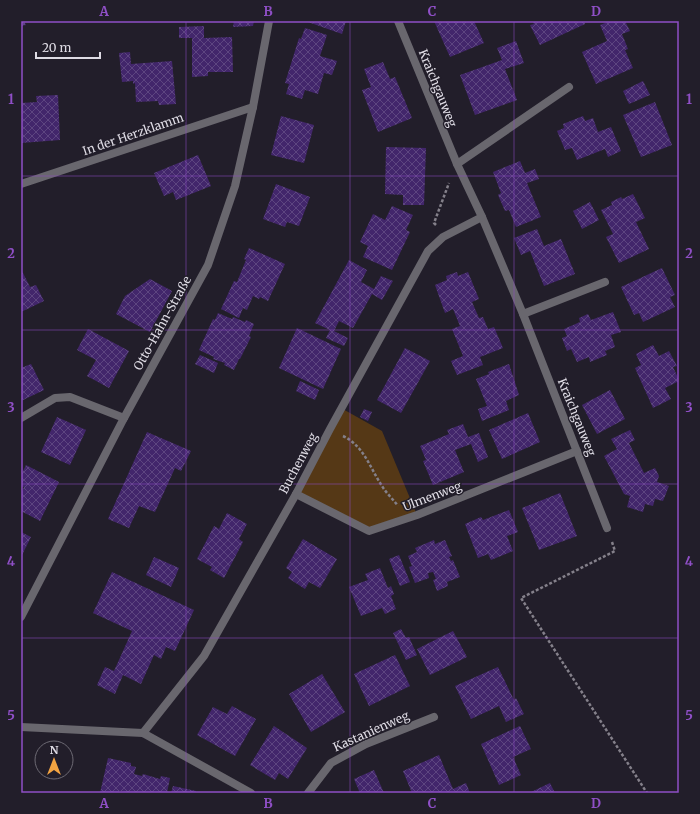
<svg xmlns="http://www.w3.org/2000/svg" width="700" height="814" font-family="Merriweather,serif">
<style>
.green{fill:#553816}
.building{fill:url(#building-cross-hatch)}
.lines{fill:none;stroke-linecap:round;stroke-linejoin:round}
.path{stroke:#84808a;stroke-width:2.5;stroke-dasharray:3 2;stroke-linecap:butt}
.street{stroke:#69676e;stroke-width:8}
.grid{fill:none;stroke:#8f4fc6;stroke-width:1;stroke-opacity:0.55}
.labels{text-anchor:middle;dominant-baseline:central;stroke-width:3;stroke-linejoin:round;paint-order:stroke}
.street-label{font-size:12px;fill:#dedbe4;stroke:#221e2a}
.neatline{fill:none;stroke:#8f4fc6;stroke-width:1.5}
.grid-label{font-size:13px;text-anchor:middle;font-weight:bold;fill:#8f4fc6}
</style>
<defs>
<pattern id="building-cross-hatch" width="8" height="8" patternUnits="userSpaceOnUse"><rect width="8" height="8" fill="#42266b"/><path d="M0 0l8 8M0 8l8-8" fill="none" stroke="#5d4580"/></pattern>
</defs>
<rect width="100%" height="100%" fill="#221e2a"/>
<path class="green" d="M341 408 382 431 417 515 369 531 296 494Z"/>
<g class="building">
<path d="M21 21H24L26 25 21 26Z"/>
<path d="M234 21H254L253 26 233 27Z"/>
<path d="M308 21H346L342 34 308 22Z"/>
<path d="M434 21H474L484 43 450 57Z"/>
<path d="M532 21H584L585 24 540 45 530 25 534 24Z"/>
<path d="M610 21H625L630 31 622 34 628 49 625 50 633 68 596 84 582 52 607 41 600 25Z"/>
<path d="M204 26V38L232 37 233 72H208V76L192 77V38H179V27Z"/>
<path d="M305 28 327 35 320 56 337 61 332 75 324 73 318 94 305 90 302 99 286 94 289 84 285 83 299 38 301 39Z"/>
<path d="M516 41 524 63 505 69 517 100 475 115 460 75 502 60 497 48Z"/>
<path d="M130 52 131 64 172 61 176 104 159 105 158 101 136 102 135 83 133 84V81L122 82 119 53Z"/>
<path d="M383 62 390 79 395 77 412 118 378 132 362 90 371 87 364 69Z"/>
<path d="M643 81 650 95 629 104 623 91Z"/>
<path d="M58 95 60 140 21 143V103L37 102 36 96Z"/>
<path d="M655 102 672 145 641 157 623 115Z"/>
<path d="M281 116 314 125 304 163 271 155Z"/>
<path d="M583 116 585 121 593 118 598 132 611 127 621 151 608 157 605 149 577 160 572 148 565 150 557 131 564 128 563 124Z"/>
<path d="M386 147 426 148 424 205H403V195L385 194Z"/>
<path d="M198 155 211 186 176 200 173 192 164 196 154 173Z"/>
<path d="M520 161 525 173 535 169 539 179 527 183 541 217 516 227 509 210 505 211 498 195 501 193 493 172Z"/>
<path d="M276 184 310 197 299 226 287 222 285 227 263 219Z"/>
<path d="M633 194 645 218 636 222 649 249 619 263 606 237 613 234 601 210 612 205 611 202 621 197 622 199Z"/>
<path d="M590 202 599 220 582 229 573 211Z"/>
<path d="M392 206 413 215 406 230 410 232 392 270 363 257 368 246 360 242 373 214 385 220Z"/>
<path d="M537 229 544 246 561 239 575 274 544 286 530 251 521 255 514 238Z"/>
<path d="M249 248 285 264 268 301 260 297 259 299 253 296 247 310 243 308 239 318 221 309 234 281 237 282 246 260 244 259Z"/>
<path d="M349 260 367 270 361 282 374 289 381 276 393 281 382 300 372 294 353 328 339 321 334 331 348 338 344 346 326 338 330 330 315 323Z"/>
<path d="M662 268 675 295 670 297 675 307 643 322 639 313 634 315 621 287Z"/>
<path d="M21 269 30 287 36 285 44 301 21 312Z"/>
<path d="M457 272 458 276 468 272 479 299 472 302 479 318 483 317 488 329 494 327 503 348 480 357 483 365 457 375 451 361 463 356 452 329 460 326 453 309 445 313 435 285 447 280 446 276Z"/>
<path d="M150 279 172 291 150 332 116 314 125 296Z"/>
<path d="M613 312 621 332 611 335 615 347 605 351 607 355 590 362 589 357 577 362 571 349 567 351 562 338 567 336 564 329 580 322 579 318 588 314 591 320Z"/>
<path d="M218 313 232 319 233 317 245 322 246 320 254 324 249 336 251 337 240 359H239L234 370 224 365 225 363 213 359 214 357 199 350 213 319 215 320Z"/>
<path d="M297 328 341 349 323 389 279 368Z"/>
<path d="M88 329 129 351 109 388 87 376 96 360 77 350Z"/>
<path d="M653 345 659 356 669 351 677 366 673 367 679 380V381L665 388 671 399 653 408 635 368 641 365 636 354Z"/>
<path d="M405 348 430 361 401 413 377 400Z"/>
<path d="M200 355 218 363 214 373 195 364Z"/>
<path d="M31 364 44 390 21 401V368Z"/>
<path d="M509 364 519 395 506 401 509 410 482 421 478 409 487 406 476 379 489 374 488 372Z"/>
<path d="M300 381 319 390 315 400 296 391Z"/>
<path d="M610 390 625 419 597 434 582 405Z"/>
<path d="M364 409 372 412 368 421 360 417Z"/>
<path d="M528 413 540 442 502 459 489 430Z"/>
<path d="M57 417 86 430 70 465 41 452Z"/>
<path d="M463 424 468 437 479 433 488 457 478 462 471 444 455 450 464 472 433 485 423 461 426 460 420 446 449 434 447 430Z"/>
<path d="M630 430 635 440 629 443 644 473 655 468 659 476 657 482 669 486 663 501 655 499 653 506 645 504 643 512 627 507 630 496 624 494 604 456 617 449 611 439Z"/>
<path d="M147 432 191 451 181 471 175 468 155 512 139 506 129 528 108 519Z"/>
<path d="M26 465 59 482 40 521 21 511V494L24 487 21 486V475Z"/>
<path d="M560 493 577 536 539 550 522 508Z"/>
<path d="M509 510 518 532 507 536 513 551 491 560 488 554 478 558 465 524 481 517 483 520Z"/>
<path d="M227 513 247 524 239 539 243 542 224 578 210 570 212 567 197 559 214 526 219 529Z"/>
<path d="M21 532 31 537 21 557Z"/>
<path d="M303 539 337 559 320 588 309 582 305 589 288 578 292 572 286 568Z"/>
<path d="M434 540 435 544 445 540 452 556 449 557 451 561 453 560 460 577 447 582 448 586 437 591 433 580 436 579 433 572 428 573 429 578 415 583 409 567 412 566 408 556 417 552 415 548Z"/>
<path d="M399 555 410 582 400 586 389 559Z"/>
<path d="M154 557 179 568 171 587 146 575Z"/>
<path d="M380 568 388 588 391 586 394 594 391 596 396 609 385 614 382 608 361 616 349 587 368 580 365 574Z"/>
<path d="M112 572 194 610 175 651 166 647 161 659 154 655 141 684 123 675 115 694 97 685 105 667 114 671 132 631 93 613Z"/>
<path d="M401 629 406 638 409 637 417 655 406 660 393 633Z"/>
<path d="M453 631 467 657 430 675 417 649Z"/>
<path d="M395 655 410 686 369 706 354 674Z"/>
<path d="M498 667 514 700 516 698 524 714 506 722 499 706 471 719 455 686Z"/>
<path d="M322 674 345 712 311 732 289 694Z"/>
<path d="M232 706 256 719 235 756 197 735 213 707 227 714Z"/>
<path d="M274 726 307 748 288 779 279 773 275 780 250 765Z"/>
<path d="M520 726 531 749 513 757 521 775 499 785 481 744Z"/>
<path d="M439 755 453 789 466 783 470 793H412L403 771Z"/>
<path d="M108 758 131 763V766L136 767 134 774 142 776 143 774 160 779 161 776 170 778 167 793H130L119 791V793H100Z"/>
<path d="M374 770 384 793H360L354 779Z"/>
<path d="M550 783 555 793H529Z"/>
<path d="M173 786 196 791 195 793H171Z"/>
</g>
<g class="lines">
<g class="path">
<path d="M436 225 434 223 449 183"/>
<path d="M343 436C364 446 370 468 382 486 386 493 393 499 398 506"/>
<path d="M612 542 615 551 521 598 647 793"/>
</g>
<g class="street">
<path d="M398 21 457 164 482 217 523 314 607 528"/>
<path d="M457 164 569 87"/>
<path d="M21 184 253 107"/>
<path d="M523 314 605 282"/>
<path d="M21 418 55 398 70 397 124 418"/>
<path d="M296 494 369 531 417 515 577 451"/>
<path d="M21 617 124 418 208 265 235 186 253 107 269 21"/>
<path d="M21 727 143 733 251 793"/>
<path d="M143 733 204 656 296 494 330 429 428 251 443 237 482 217"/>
<path d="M308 793 331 763 366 744 434 717"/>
</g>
</g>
<path class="grid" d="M186 21V793M350 21V793M514 21V793M21 176H679M21 330H679M21 484H679M21 638H679"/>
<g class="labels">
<g class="street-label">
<text transform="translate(438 88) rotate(68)">Kraichgauweg</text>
<text transform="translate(133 134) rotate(-19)">In der Herzklamm</text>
<text transform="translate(162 323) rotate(-61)">Otto-Hahn-Straße</text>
<text transform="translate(577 417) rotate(68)">Kraichgauweg</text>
<text transform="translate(298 463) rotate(-62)">Buchenweg</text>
<text transform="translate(432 496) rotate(-21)">Ulmenweg</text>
<text transform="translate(371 731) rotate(-24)">Kastanienweg</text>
</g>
</g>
<rect width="700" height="814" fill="none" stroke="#221e2a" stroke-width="44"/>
<g transform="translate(54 760)"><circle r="19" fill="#221e2a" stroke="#6d6a74"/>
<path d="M0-3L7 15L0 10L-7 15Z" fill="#f3a442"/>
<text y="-6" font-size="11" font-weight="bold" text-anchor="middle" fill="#dedbe4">N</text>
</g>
<path d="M36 52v6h64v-6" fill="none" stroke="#dedbe4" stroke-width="2"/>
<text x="42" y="52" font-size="12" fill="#dedbe4" stroke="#221e2a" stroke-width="3" paint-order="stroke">20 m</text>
<rect x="22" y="22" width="656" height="770" class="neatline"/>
<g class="grid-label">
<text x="104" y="16">A</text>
<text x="268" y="16">B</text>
<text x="432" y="16">C</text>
<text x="596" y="16">D</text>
<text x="11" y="104">1</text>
<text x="689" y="104">1</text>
<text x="11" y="258">2</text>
<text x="689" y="258">2</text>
<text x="11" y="412">3</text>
<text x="689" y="412">3</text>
<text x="11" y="566">4</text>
<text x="689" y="566">4</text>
<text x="11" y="720">5</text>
<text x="689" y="720">5</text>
<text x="104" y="808">A</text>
<text x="268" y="808">B</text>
<text x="432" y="808">C</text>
<text x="596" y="808">D</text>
</g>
</svg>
